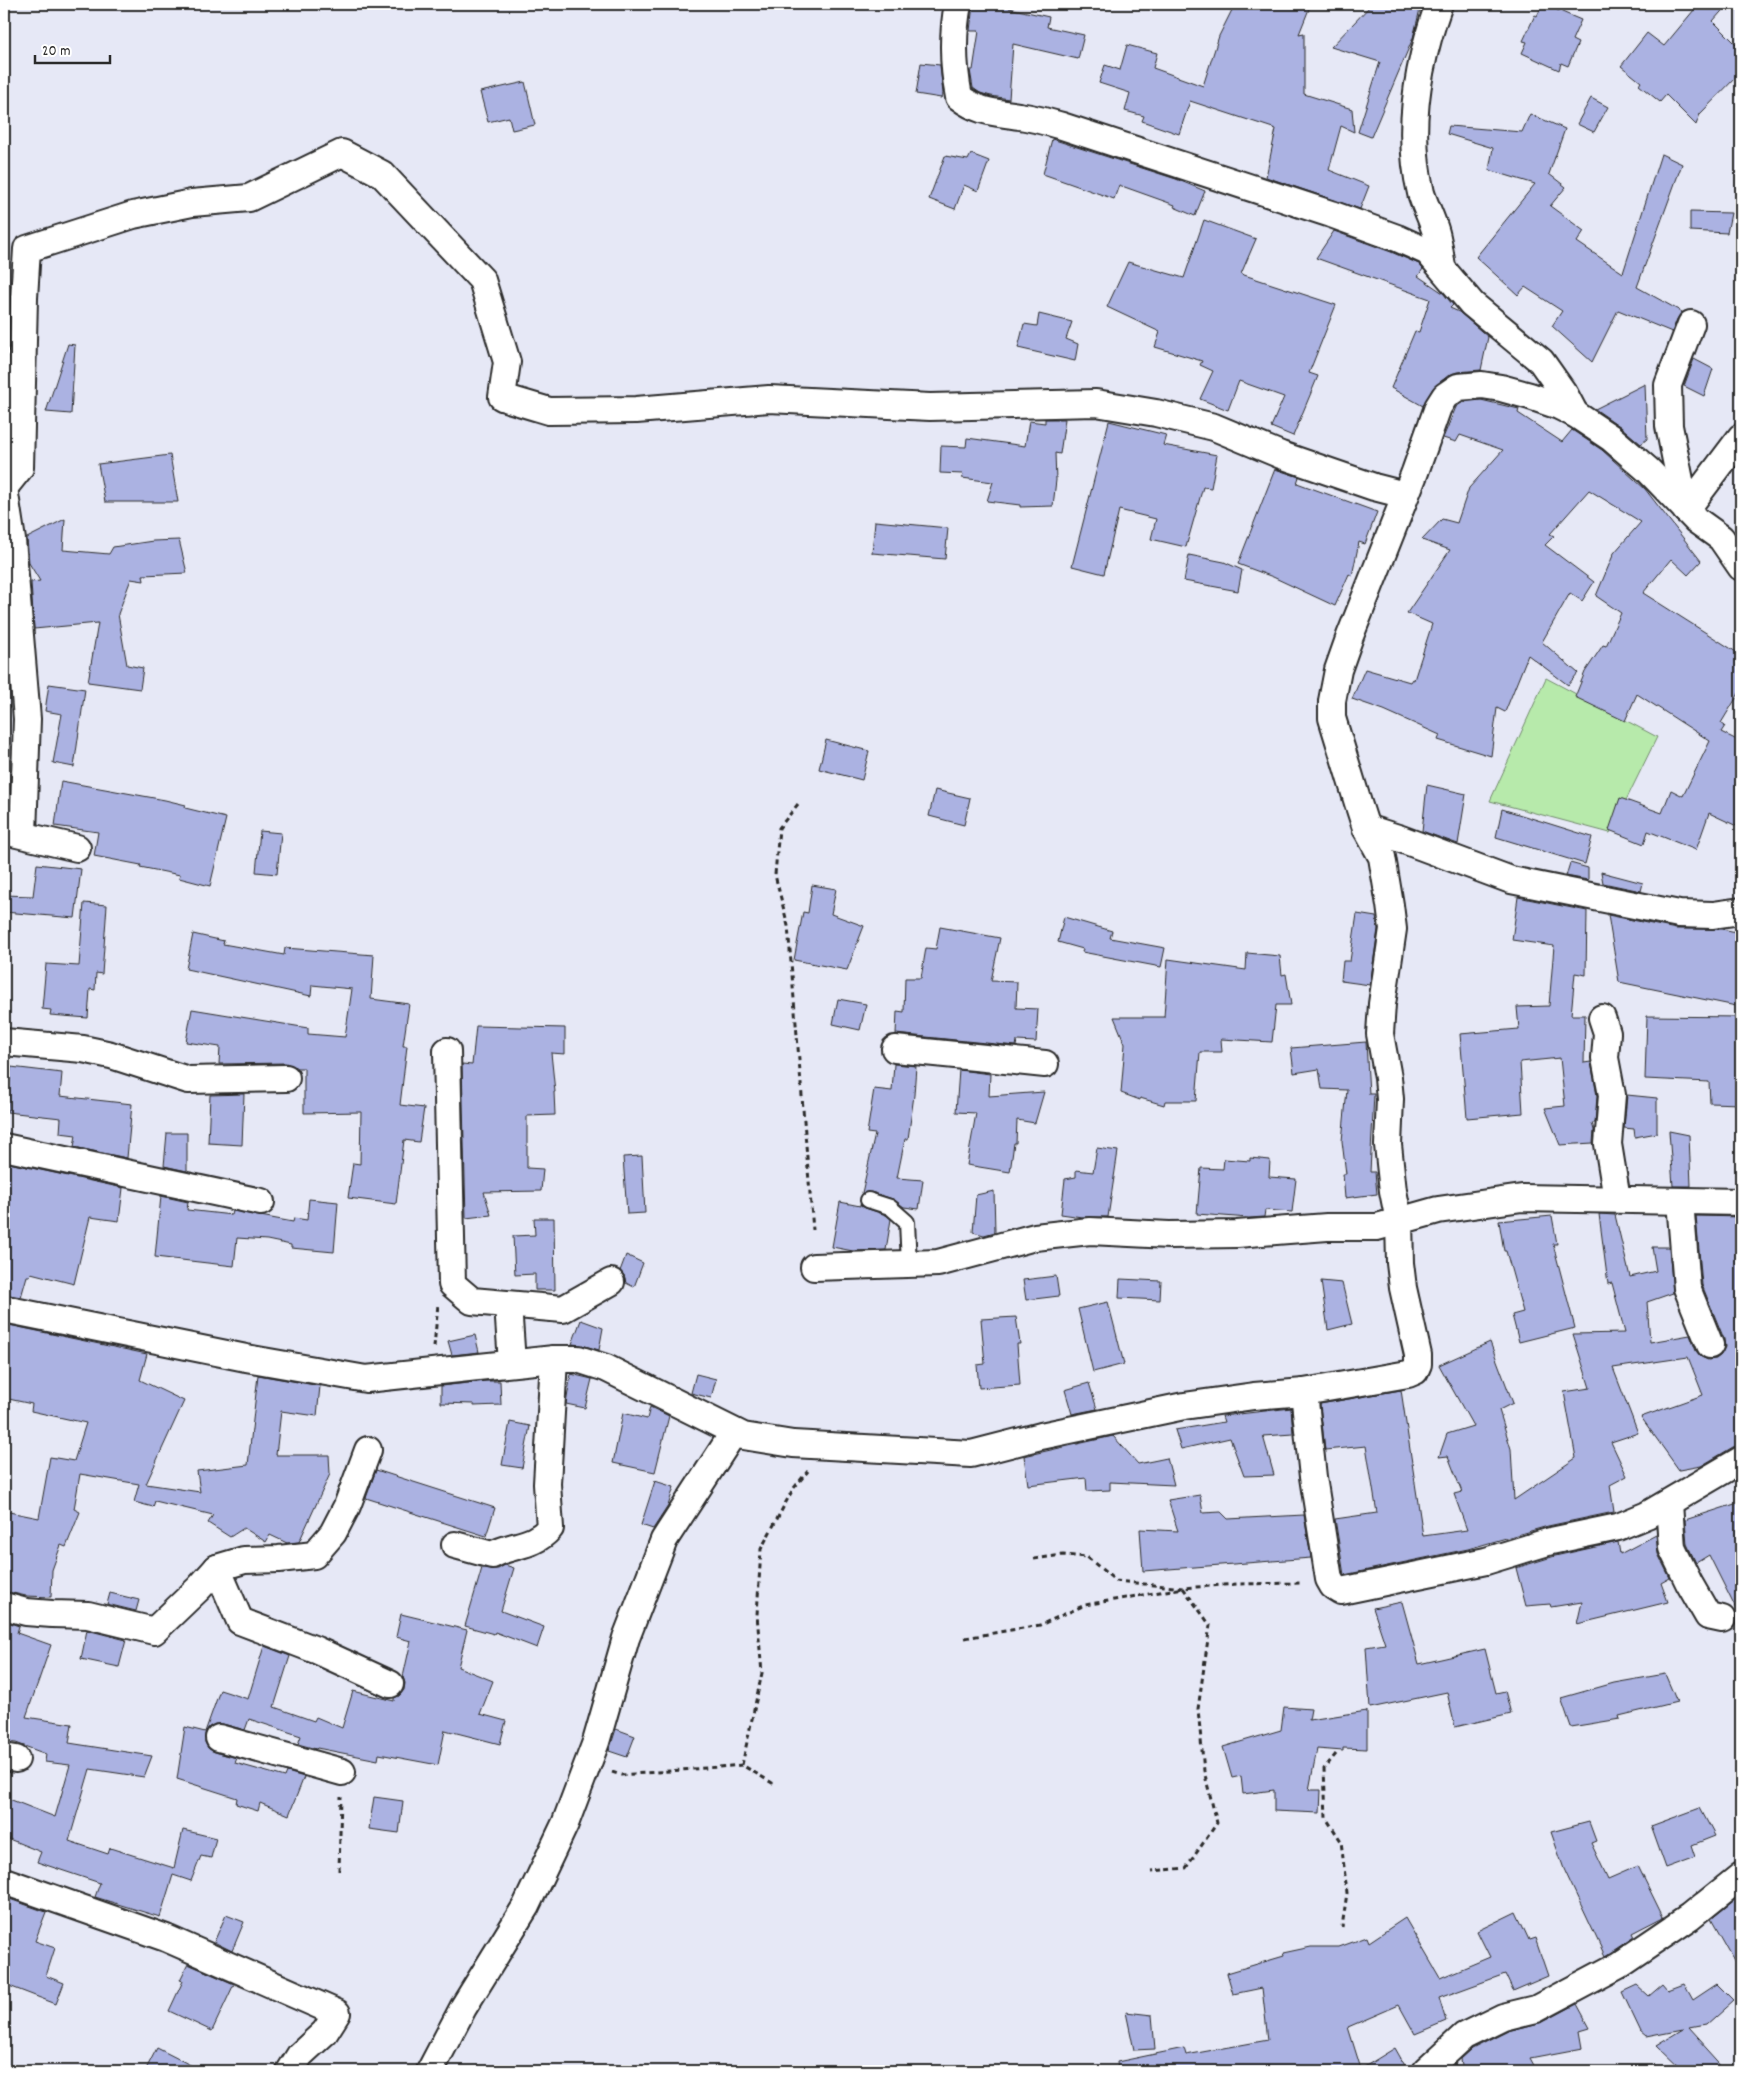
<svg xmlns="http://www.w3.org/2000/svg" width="1745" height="2075" font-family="Dekko,sans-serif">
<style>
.green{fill:#b7eaab;stroke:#718a6b}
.building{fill:#abb2e2;stroke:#2b2b2b}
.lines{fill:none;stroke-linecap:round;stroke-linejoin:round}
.lane-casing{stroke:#2b2b2b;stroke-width:18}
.street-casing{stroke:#2b2b2b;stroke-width:30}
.path{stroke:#2b2b2b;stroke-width:3;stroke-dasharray:5 4;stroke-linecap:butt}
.lane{stroke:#fff;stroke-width:14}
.street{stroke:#fff;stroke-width:26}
</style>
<rect width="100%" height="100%" fill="#e6e8f6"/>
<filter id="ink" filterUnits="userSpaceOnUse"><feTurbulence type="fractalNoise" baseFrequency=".02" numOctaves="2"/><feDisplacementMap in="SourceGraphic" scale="10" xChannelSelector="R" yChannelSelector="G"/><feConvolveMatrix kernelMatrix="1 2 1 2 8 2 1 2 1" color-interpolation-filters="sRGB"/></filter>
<g filter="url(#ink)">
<path class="green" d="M1546 678 1657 737 1610 833 1490 801Z"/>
<g class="building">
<path d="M973 4H1009V8L1049 17 1047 27 1084 35 1078 59 1013 44 1009 99 991 96 980 93 973 88 970 70H973L979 31H970Z"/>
<path d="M1235 4H1311L1299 34 1304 33V94L1352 109 1354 132 1341 126 1329 170 1369 186 1360 209 1266 177 1276 129 1190 101 1179 134 1142 121 1144 116 1125 111 1130 93 1099 83 1105 65 1120 70 1127 45 1157 53 1153 68 1203 86 1219 36Z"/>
<path d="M1372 4H1397L1420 9 1413 38 1371 137 1358 132 1380 62 1331 47Z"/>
<path d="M1543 4 1581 20 1572 40 1578 43 1568 66 1561 63 1559 70 1522 53 1527 42 1523 41 1535 15 1537 16Z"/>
<path d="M1699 4H1728L1713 21 1741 49V72L1700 114 1696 125 1666 95 1660 102 1639 85 1641 82 1621 66 1647 33 1664 46Z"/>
<path d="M921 63 940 65 943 94 941 98 916 94Z"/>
<path d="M525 82 535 125 512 130 509 117 488 122 480 92Z"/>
<path d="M1591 98 1608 107 1594 132 1577 124Z"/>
<path d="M1530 114 1565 129 1549 174 1566 187 1550 206 1584 231 1577 242 1623 273 1661 154 1682 164 1637 287 1682 312 1677 319 1672 332 1618 310 1592 362 1552 326 1562 311 1525 287 1518 295 1476 257 1535 184 1489 170 1493 148 1447 134 1449 126 1522 132Z"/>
<path d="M1052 139 1176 179 1205 191 1195 216 1174 207 1175 205 1119 185 1114 199 1043 174Z"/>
<path d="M971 154 989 161 978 191 964 185 955 209 929 199 945 156 968 160Z"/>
<path d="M1690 212 1731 213 1727 233 1690 231Z"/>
<path d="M1204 220 1256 239 1241 274 1336 305 1309 373 1318 376 1293 436 1271 427 1284 397 1239 381 1228 410 1200 399 1213 371 1200 365 1202 361 1155 347 1160 332 1107 307 1128 262 1184 278Z"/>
<path d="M1334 231 1391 252 1419 264 1423 269 1418 276 1443 293 1453 305 1450 308 1459 312 1488 337 1481 370 1457 372 1449 375 1433 388 1423 406 1391 388 1415 331 1419 332 1430 299 1316 258Z"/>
<path d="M1039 314 1072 322 1066 339 1078 344 1075 361 1018 348 1024 324 1037 326Z"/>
<path d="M68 344 75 345 71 414 46 412Z"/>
<path d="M1694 359 1713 369 1704 396 1684 386Z"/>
<path d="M1645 384 1647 439 1641 444 1621 427 1595 409Z"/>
<path d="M1481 400 1519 409 1518 413 1562 442 1572 430 1602 450 1645 489 1701 561 1688 575 1671 559 1643 593 1741 655V690L1721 723 1725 726 1721 732 1741 742V828L1709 813 1696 850 1648 831 1644 844 1609 830 1620 798 1662 813 1671 790 1683 796 1710 741 1637 694 1625 721 1575 697 1585 672 1603 645 1606 646 1621 613 1596 596 1614 553 1641 522 1589 490 1550 534 1554 536 1545 545 1594 582 1582 601 1570 593 1542 642 1578 673 1568 685 1528 655 1505 712 1497 708 1491 756 1438 740 1440 735 1384 710 1352 699 1365 669 1410 682 1412 679 1414 680 1432 624 1407 613 1450 550 1422 540 1442 519 1457 523 1469 488 1503 450 1460 435 1456 442 1443 438 1456 407 1463 402Z"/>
<path d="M1045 419H1065L1060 454 1055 453 1056 480 1053 506 1020 507V505L987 501 993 482 962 478 963 474 940 473 941 446 966 447 967 438 1025 446 1029 421 1045 423Z"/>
<path d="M1109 421 1166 435 1163 445 1217 455 1211 488 1203 487 1186 547 1151 539 1156 519 1119 510 1104 574 1072 566Z"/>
<path d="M170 455 178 502H105L98 464Z"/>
<path d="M1275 469 1299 477 1297 483 1377 512 1365 544 1359 542 1352 576 1349 574 1335 606 1273 577 1238 564Z"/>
<path d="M65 519 63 550 109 554 113 547 153 541 179 540 187 573 143 575 144 581 131 579 118 614 127 665 143 668 140 689 88 682 98 623 34 629 31 582 40 581 29 563 27 538Z"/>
<path d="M875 521 948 528 945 559 872 553Z"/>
<path d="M1189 555 1224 562 1242 570 1238 591 1184 581Z"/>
<path d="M49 684 85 689 74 767 53 763 62 714 45 711Z"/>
<path d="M826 740 869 751 862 780 819 769Z"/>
<path d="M61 781 165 800 186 805 185 808 226 818 210 886 179 878 180 875 140 867 141 865 94 856 98 832 55 826Z"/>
<path d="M1427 785 1466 794 1458 844 1422 831Z"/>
<path d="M935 790 970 798 964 825 929 816Z"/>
<path d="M1502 809 1592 837 1585 864 1496 837Z"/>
<path d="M260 831 281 833 277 874 256 872Z"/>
<path d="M1570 863 1588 868V880L1566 876Z"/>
<path d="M37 864 81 869 75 918 4 912V895L33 896Z"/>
<path d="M1601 872 1643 883 1641 891 1603 883Z"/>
<path d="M812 885 836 889 831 914 864 926 847 970 794 960 803 912 808 913Z"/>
<path d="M1518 897 1587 911 1586 975 1575 973 1571 1015H1585L1584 1063 1591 1062 1597 1096 1595 1123H1592L1594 1130 1593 1143 1560 1145 1545 1108 1565 1106 1560 1058 1520 1062 1523 1113 1467 1118 1460 1034 1519 1029 1517 1007 1549 1006 1554 946 1512 940Z"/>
<path d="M84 903 107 905 102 974 96 973 95 990 90 989 88 1018 50 1015 51 1010 42 1009 46 964 79 966Z"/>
<path d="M1357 914 1376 917 1378 929 1370 985 1341 981 1343 961H1350Z"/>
<path d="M1608 915 1676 929H1722L1741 933V1007L1619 982Z"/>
<path d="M1064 917 1112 931 1110 938 1165 948 1161 967 1082 952 1083 949 1058 942Z"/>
<path d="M940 927 1000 938 991 981 1017 982 1016 1008 1038 1009 1036 1042 1017 1041 1016 1046 896 1034 897 1011 904 1012 905 978H921L926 948 936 949Z"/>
<path d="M193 934 224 941 223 944 284 955 285 948 374 955 371 999 409 1004 403 1046H407L400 1105 424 1108 419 1142 404 1140 396 1204 348 1198 353 1163 360 1164 361 1112 304 1113V1068H296L286 1063 219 1064 220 1047 186 1042 192 1009 308 1028V1034L345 1037 352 989 312 985 311 996 186 969Z"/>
<path d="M1247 953 1280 956 1282 975 1286 974 1291 1005H1276L1272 1042 1221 1039 1222 1052H1200L1196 1101H1165L1164 1105 1140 1098V1100L1121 1093 1125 1044 1114 1017H1164L1168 959 1246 970Z"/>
<path d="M838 999 866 1004 860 1030 833 1024Z"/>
<path d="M1647 1016 1741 1017 1740 1104 1710 1103 1709 1082 1645 1079Z"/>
<path d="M476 1026 565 1028V1054L551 1053 555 1092H554L555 1115 527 1116V1168L543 1169 541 1191 484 1192 491 1215 466 1218 462 1064 472 1065Z"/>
<path d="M1366 1042 1369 1094H1374L1370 1172H1375L1377 1194 1345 1198 1343 1174H1346L1342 1141 1347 1090 1322 1089 1319 1069 1294 1073 1291 1048Z"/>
<path d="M894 1064 916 1066 914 1095 908 1139H905L897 1178 923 1180 919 1209 904 1207 893 1199 871 1192 862 1193 875 1134 867 1133 874 1089 892 1091Z"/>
<path d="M11 1067 62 1073 60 1096 132 1104 127 1158 74 1147 76 1135 60 1133 61 1118 7 1112Z"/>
<path d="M959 1070 990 1074 989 1096 1044 1092 1035 1123 1017 1120 1016 1143H1014L1010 1172 967 1165 976 1113 956 1112Z"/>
<path d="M244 1094 242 1145 208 1143 210 1095Z"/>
<path d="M1627 1095 1657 1098V1133L1635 1137 1634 1129 1624 1128Z"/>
<path d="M1669 1131 1689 1135 1691 1186H1673Z"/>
<path d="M167 1133H187V1171L164 1166Z"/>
<path d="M1097 1148 1118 1151 1108 1217H1082L1061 1214 1065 1179 1076 1177V1170L1093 1172Z"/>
<path d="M642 1156 645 1213 627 1214 623 1157Z"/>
<path d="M1250 1158 1270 1160 1269 1177 1296 1179 1292 1212 1265 1210 1264 1217 1249 1218 1197 1214 1201 1168 1223 1169 1224 1159 1250 1161Z"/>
<path d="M4 1162 123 1188 119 1221 90 1217 74 1284 31 1273 30 1276H27L21 1297 4 1294Z"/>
<path d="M994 1191 995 1232 984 1235 973 1232 976 1195Z"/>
<path d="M161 1196 188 1202 187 1210 232 1215 233 1211 293 1222 294 1218 307 1220 309 1199 338 1202 334 1252 291 1248V1245L267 1240 237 1238 234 1266 155 1257Z"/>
<path d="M840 1202 860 1206V1204L865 1208 886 1215 891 1219 886 1250 853 1251 832 1247Z"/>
<path d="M1599 1214 1615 1215 1630 1277 1656 1271 1652 1247H1669L1673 1293 1647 1302 1650 1342 1690 1335 1696 1351 1701 1357 1708 1360 1716 1359 1721 1355 1725 1347 1724 1339 1702 1285 1696 1216 1741 1217V1445L1733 1447 1701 1466 1679 1470 1641 1417 1703 1395 1688 1357 1613 1368 1638 1433 1611 1442 1627 1476 1610 1485 1614 1512 1548 1526 1468 1549 1344 1575 1335 1519 1377 1513 1366 1446 1325 1450 1320 1404 1401 1390 1423 1536 1467 1530 1454 1494 1462 1492 1448 1456 1439 1457 1447 1434 1473 1426 1439 1365 1490 1342 1513 1403 1499 1410 1511 1449 1514 1500 1576 1458 1564 1392 1590 1388 1573 1334 1625 1333 1612 1283 1608 1284Z"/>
<path d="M1552 1216 1557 1244H1553L1575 1328 1519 1342 1512 1315 1523 1312 1506 1251H1504L1499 1221Z"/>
<path d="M534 1218H554L555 1290H535V1274L515 1275 513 1236 535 1235Z"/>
<path d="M626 1255 643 1263 634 1287 626 1283 624 1275 620 1271Z"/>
<path d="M1056 1276 1059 1296 1026 1300 1023 1280Z"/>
<path d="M1120 1279 1161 1281 1160 1300 1119 1298Z"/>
<path d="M1321 1281 1342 1283 1352 1324 1328 1330Z"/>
<path d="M1108 1302 1124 1364 1093 1372 1078 1309Z"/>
<path d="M1016 1317 1020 1344H1017L1020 1385 979 1388 977 1365 985 1364 981 1319Z"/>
<path d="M581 1320 603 1328 599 1350 582 1345 572 1344Z"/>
<path d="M4 1324 147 1354 140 1380 184 1401 146 1484 200 1492 197 1471 248 1465 258 1375 320 1386 317 1416 281 1411 276 1455H329L330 1474 299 1542 287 1543 270 1535 266 1542 244 1528 230 1537 208 1523 213 1515 155 1501 153 1507 134 1502 139 1484 80 1474 74 1509 80 1512 66 1547 61 1545 52 1570 51 1597 26 1596 4 1591V1511L39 1518 50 1457 74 1461 86 1423 31 1411 32 1404 4 1398Z"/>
<path d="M475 1335 479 1352 452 1355 448 1341Z"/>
<path d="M571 1374 592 1379 585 1408 566 1404Z"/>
<path d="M696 1374 716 1379 711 1398 691 1393Z"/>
<path d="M486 1381H500L501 1405 474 1406V1404L441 1403V1386Z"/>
<path d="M1089 1383 1097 1409 1072 1414 1065 1390Z"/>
<path d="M650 1407 669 1416 655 1472 613 1463 623 1413 647 1419Z"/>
<path d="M1291 1408 1293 1434 1263 1436 1274 1475 1244 1476 1230 1438 1181 1449 1175 1430 1224 1422 1222 1416Z"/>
<path d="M510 1422 530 1426 522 1468 502 1465Z"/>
<path d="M1113 1436 1138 1464 1167 1458 1174 1485 1110 1482V1490L1087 1491 1086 1478 1028 1485 1024 1456Z"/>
<path d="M376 1470 495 1508 486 1536 366 1498Z"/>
<path d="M655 1481 674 1487 668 1506 653 1529 641 1525Z"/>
<path d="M1200 1495 1203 1513 1221 1512 1228 1519 1304 1515 1311 1558 1143 1571 1140 1529 1178 1531 1168 1500Z"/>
<path d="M1741 1502V1619L1709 1555 1696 1563 1687 1544 1685 1520Z"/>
<path d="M1656 1535 1658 1554 1670 1578 1661 1583 1668 1602 1577 1624 1582 1602 1551 1607 1550 1604 1526 1606 1516 1568 1555 1556 1618 1542 1620 1554Z"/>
<path d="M505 1565 514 1568 501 1611 544 1627 537 1648 495 1632 494 1634 465 1626 482 1568 498 1569Z"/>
<path d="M110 1593 139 1600 136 1611 107 1604Z"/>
<path d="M1402 1602 1419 1664 1485 1649 1496 1693 1505 1691 1511 1714 1455 1727 1447 1692 1370 1708 1366 1647 1385 1644 1373 1608Z"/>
<path d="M401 1614 467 1630 458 1667 493 1681 480 1714 506 1721 500 1744 445 1730 438 1765 379 1754 378 1760 317 1748 316 1749 298 1744 301 1736 249 1719 245 1730 223 1724H215L209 1727 205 1734V1742L208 1748 215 1752 237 1758 235 1763 285 1777 287 1772 304 1777 289 1815 260 1803 258 1811 236 1804 237 1798 177 1779 185 1727 205 1732 220 1690 248 1699 264 1646 290 1656 274 1707 314 1721 316 1717 342 1728 353 1691 394 1701V1698L399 1696 404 1690 405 1683 403 1677 411 1641 396 1637Z"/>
<path d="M4 1621 19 1626 17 1633 51 1645 26 1717 72 1724 69 1743 152 1756 144 1777 90 1769 69 1841 108 1854 110 1848 174 1868 183 1830 216 1838 211 1858 201 1856 191 1881 173 1875 160 1917 95 1897 100 1883 37 1862 41 1852 4 1837V1797L55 1817 70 1765 45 1762 46 1754 16 1743 4 1742Z"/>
<path d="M87 1630 126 1640 119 1667 81 1659Z"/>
<path d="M1665 1674 1677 1702 1619 1716 1620 1719 1571 1727 1561 1698 1614 1683Z"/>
<path d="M1284 1707 1311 1709 1309 1720 1367 1711V1749L1343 1748V1751L1317 1749 1309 1790H1321L1320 1813 1274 1811V1790L1243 1794 1241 1776 1232 1778 1223 1747 1281 1730Z"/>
<path d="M616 1729 635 1736 627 1757 609 1751Z"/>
<path d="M374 1797 403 1801 399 1833 369 1829Z"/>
<path d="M1700 1808 1715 1836 1692 1845 1696 1857 1666 1868 1651 1826Z"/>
<path d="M1589 1822 1596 1841 1591 1843 1608 1879 1638 1866 1663 1917 1632 1933 1634 1937 1605 1956 1564 1869 1551 1832Z"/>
<path d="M1741 1895V1972L1711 1919Z"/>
<path d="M4 1897 46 1912 35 1941 55 1948 46 1976 64 1983 56 2004 4 1984Z"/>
<path d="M1516 1912 1529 1940 1535 1938 1548 1976 1513 1991 1505 1974 1439 1998 1446 2021 1415 2034 1399 2005 1348 2027 1361 2069 1395 2048 1408 2071H1118L1117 2062 1184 2048 1186 2055 1268 2040 1262 1988 1233 1994 1227 1973 1284 1956 1283 1953 1311 1947H1339L1367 1937 1369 1942 1405 1918 1440 1978 1490 1957 1477 1931Z"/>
<path d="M226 1915 244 1922 232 1951 214 1942Z"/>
<path d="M188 1964 234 1984 212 2031 169 2011 183 1981 180 1980Z"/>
<path d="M1663 1984 1668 1990 1684 1984 1693 2000 1717 1984 1733 2000 1704 2026 1688 2029 1726 2071H1683L1657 2046 1683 2030 1647 2037 1641 2032 1622 1992 1637 1985 1649 1996Z"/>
<path d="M1577 2004 1590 2028 1580 2031 1583 2048 1530 2058 1537 2071H1463L1461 2059 1472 2049 1508 2031 1543 2022Z"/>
<path d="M1126 2012 1152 2015 1155 2049 1134 2050Z"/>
<path d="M157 2048 202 2071H145Z"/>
</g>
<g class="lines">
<defs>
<path id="lane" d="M868 1200 890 1207 907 1222 909 1264"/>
<g id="street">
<path d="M958 4C952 35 953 66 959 97 980 113 995 112 1019 116 1034 118 1048 122 1062 126L1331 214 1397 238 1428 252 1472 304 1541 361 1565 395 1575 414"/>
<path d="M1439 4C1418 63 1406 131 1421 193 1425 206 1432 219 1436 233 1439 244 1440 255 1442 267"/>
<path d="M4 488 20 468 24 298 27 249 133 215 192 203 249 198 342 153 382 174 482 280 507 362 502 397 549 411 636 410 769 399 930 407 1096 403 1156 413 1214 427 1281 455 1374 487 1405 495"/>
<path d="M4 488 12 540 27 719 23 834"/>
<path d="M1686 510 1669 426 1668 385 1691 324"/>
<path d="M1686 510 1741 437"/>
<path d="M1366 828 1401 839 1511 880 1679 914 1713 915 1741 911"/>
<path d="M4 831 77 848"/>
<path d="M1602 1018 1607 1033 1605 1058 1612 1095 1608 1144 1617 1199"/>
<path d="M4 1042 83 1049 111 1055 188 1080 286 1078"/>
<path d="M895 1049 1045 1064"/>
<path d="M447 1051 452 1284 472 1301 563 1309 611 1282"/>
<path d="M4 1147 261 1202"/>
<path d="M1680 1201 1687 1288 1710 1345"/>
<path d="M814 1267 938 1263 1035 1237 1090 1231 1169 1235 1237 1234 1327 1227H1377L1399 1221 1393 1191 1388 1145 1390 1099 1388 1078 1380 1034 1382 1004 1393 929 1390 905 1382 857 1366 828 1358 803 1332 718V701L1338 670 1350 636 1415 472 1438 407 1445 396 1458 387 1482 385 1501 388 1530 396 1559 406 1575 414 1611 438 1648 470 1696 520 1721 538 1741 567"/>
<path d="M508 1305 512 1363"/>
<path d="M4 1309 246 1358 366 1379 554 1359H578L606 1368 743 1436 793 1444 971 1454 1041 1436 1184 1406 1254 1396 1304 1392 1408 1374 1415 1371 1418 1364V1355L1403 1288 1400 1263 1399 1221 1438 1210 1522 1198 1741 1202"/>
<path d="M1304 1392 1313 1477 1329 1579 1333 1586 1341 1591 1486 1561 1551 1541 1618 1527 1647 1515 1741 1460"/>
<path d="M1669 1503 1672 1548 1689 1583 1708 1616 1722 1619"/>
<path d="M455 1545 492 1555C514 1543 532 1548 550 1528L547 1484 554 1359"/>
<path d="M217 1568 240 1621 316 1650 390 1684"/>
<path d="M4 1606 26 1612 52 1614 88 1615 154 1631 199 1588 217 1568 244 1560 279 1559 314 1555 333 1533 347 1506 368 1450"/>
<path d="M219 1738 342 1772"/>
<path d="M4 1757 16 1759"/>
<path d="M4 1881 166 1938 337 2013 325 2032 300 2055 290 2071"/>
<path d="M430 2071 463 2008 526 1906 565 1824 596 1742 626 1638 664 1540 734 1432"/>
<path d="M1426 2071 1464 2036 1503 2017 1536 2009 1619 1965 1690 1917 1741 1876"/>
</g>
</defs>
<use href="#lane" class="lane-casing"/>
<use href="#street" class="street-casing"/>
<g class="path">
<path d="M798 804 779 828 775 875 788 926 813 1230"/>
<path d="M434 1347 438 1304"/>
<path d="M1034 1559 1063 1555 1087 1557 1116 1581 1183 1588 1237 1584 1303 1583"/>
<path d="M965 1638 1040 1625 1085 1605 1183 1588 1210 1625 1198 1709 1204 1771 1217 1823 1186 1868 1152 1871"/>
<path d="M1336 1754 1324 1769 1326 1818 1341 1841 1347 1893 1342 1927"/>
<path d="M742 1765 762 1673 757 1615 761 1549 793 1489 808 1471"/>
<path d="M612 1772 621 1775 742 1765 774 1784"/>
<path d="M339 1871 341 1797"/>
</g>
<use href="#lane" class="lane"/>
<use href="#street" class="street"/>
</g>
</g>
<rect width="1745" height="2075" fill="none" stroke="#fff" stroke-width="20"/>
<rect x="10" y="10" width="1725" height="2055" fill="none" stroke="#2b2b2b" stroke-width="2" filter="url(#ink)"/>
<path d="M35 55v8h75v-8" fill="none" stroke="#2b2b2b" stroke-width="2.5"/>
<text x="42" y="55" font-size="15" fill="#2b2b2b" stroke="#ffffff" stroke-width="4" paint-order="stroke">20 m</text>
</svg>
